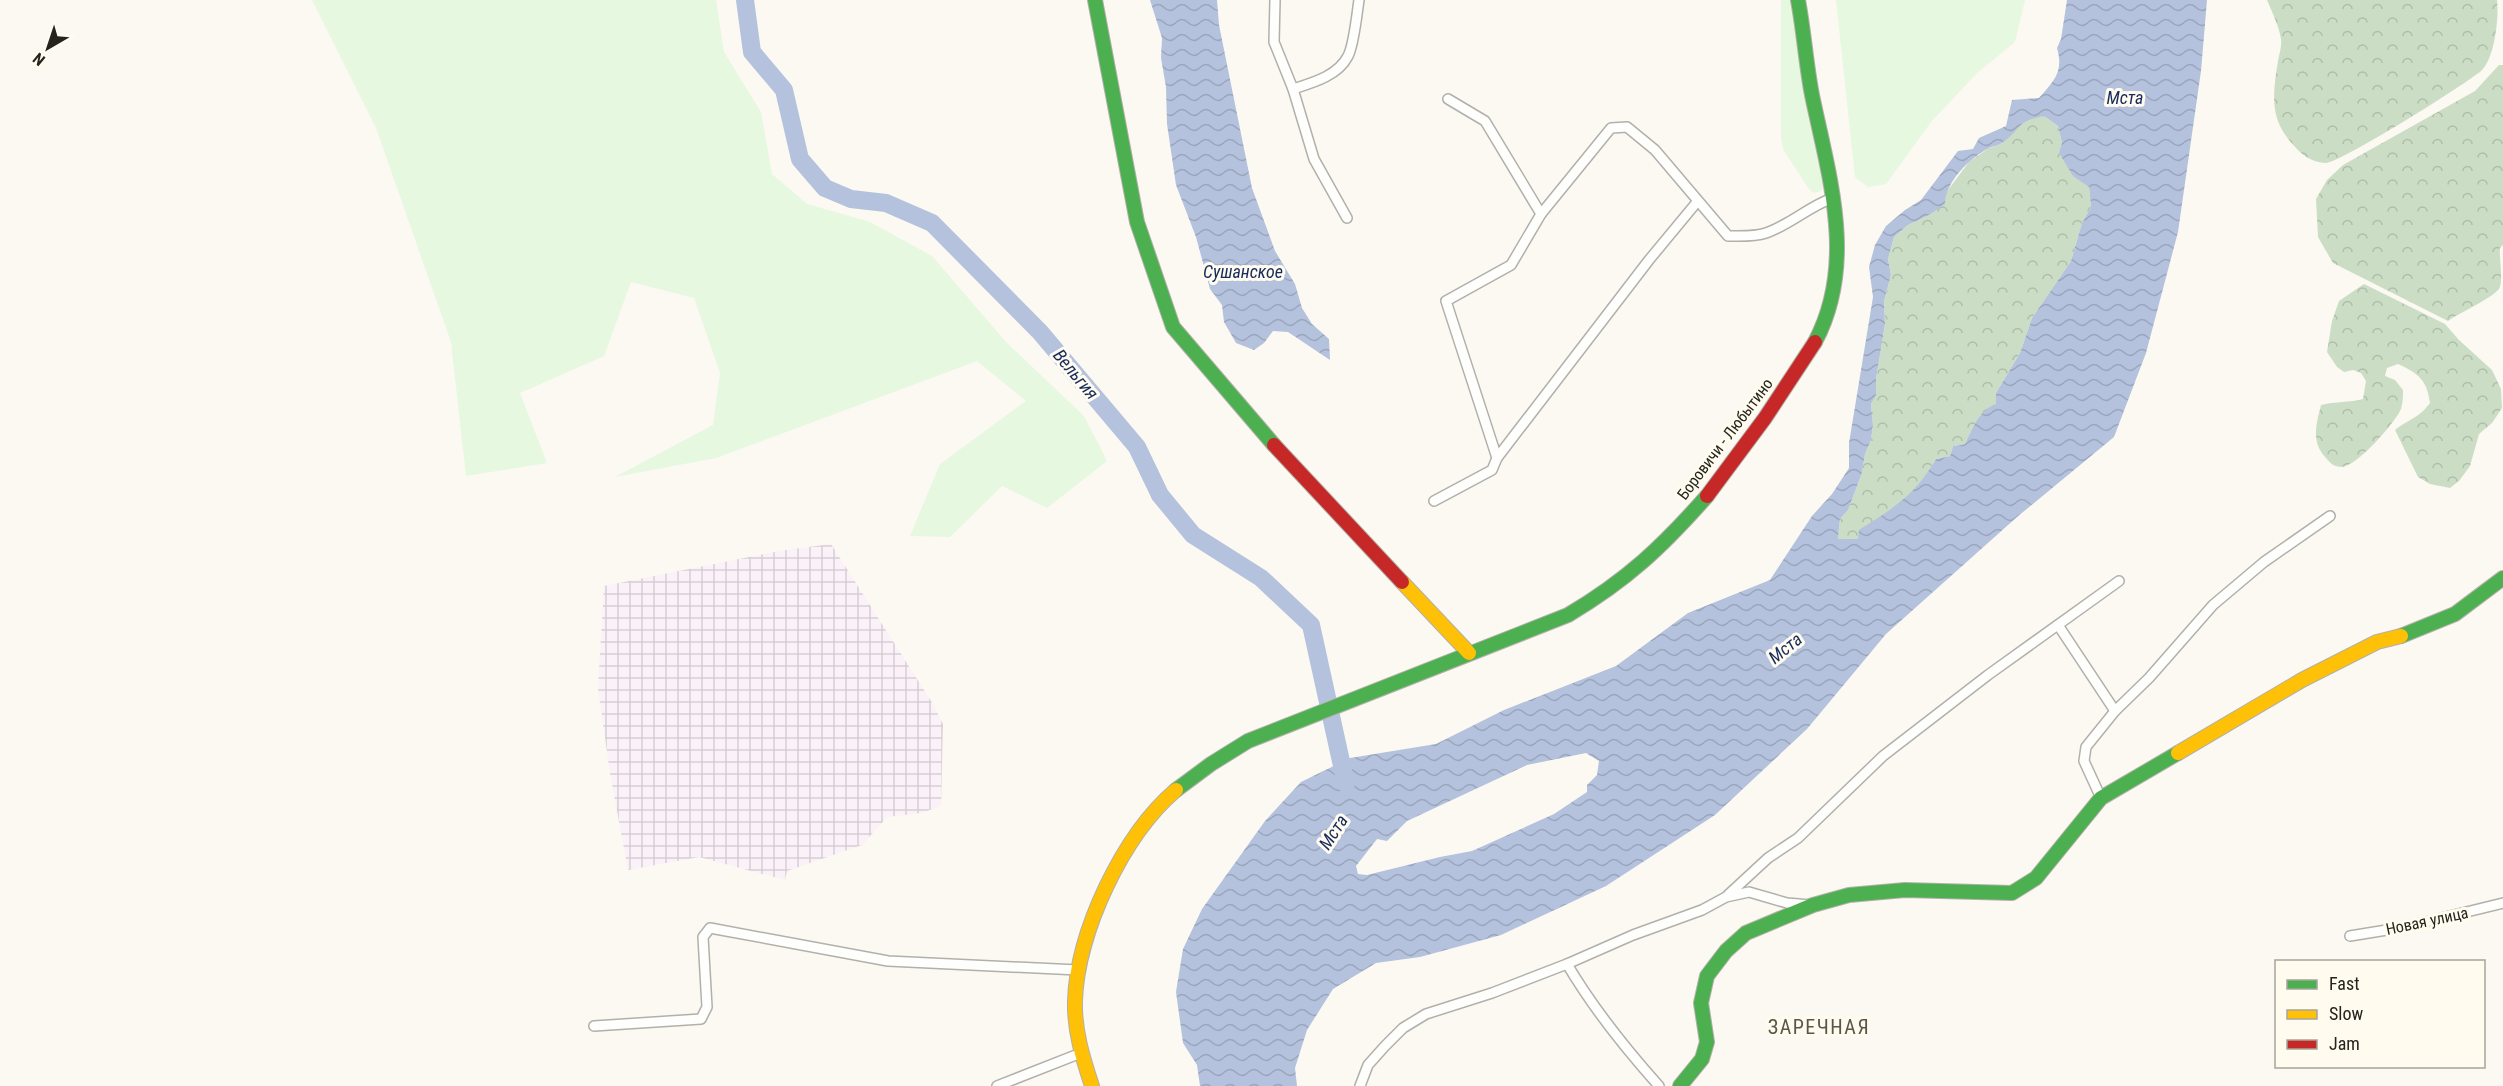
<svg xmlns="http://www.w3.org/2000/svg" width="2503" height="1086" font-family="'Roboto Condensed',sans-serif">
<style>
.industrial{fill:url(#industrial-grid)}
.green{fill:#e6f8e0}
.forest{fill:url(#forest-crowns)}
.water{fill:url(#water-waves);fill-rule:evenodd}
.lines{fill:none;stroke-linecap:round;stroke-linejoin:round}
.river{stroke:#b4c2dd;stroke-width:18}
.street-casing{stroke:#b2b0aa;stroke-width:12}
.fast-casing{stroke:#b2b0aa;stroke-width:16}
.slow-casing{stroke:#b2b0aa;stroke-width:16}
.jam-casing{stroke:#b2b0aa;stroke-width:16}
.street{stroke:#fefefd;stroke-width:9}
.fast{stroke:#4caf50;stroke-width:14}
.slow{stroke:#ffc107;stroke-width:14}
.jam{stroke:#c62828;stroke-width:14}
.labels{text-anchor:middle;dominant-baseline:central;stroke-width:6;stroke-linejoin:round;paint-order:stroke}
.street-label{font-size:16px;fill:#24231d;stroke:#fffbee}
.water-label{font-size:18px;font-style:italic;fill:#162b5e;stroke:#fffbee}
.quarter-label{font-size:20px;letter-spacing:1.5px;fill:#5a5648;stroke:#fffbee}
</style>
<defs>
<pattern id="industrial-grid" width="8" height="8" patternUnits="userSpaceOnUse" patternTransform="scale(1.5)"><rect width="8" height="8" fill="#fbf1f9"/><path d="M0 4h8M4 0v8" fill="none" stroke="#d7ced5"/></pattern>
<pattern id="forest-crowns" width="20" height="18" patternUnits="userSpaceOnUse" patternTransform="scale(1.5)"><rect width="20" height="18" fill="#cbdec5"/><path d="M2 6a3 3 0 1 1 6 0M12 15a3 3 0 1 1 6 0" fill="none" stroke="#aebea9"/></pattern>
<pattern id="water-waves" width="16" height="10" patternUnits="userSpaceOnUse" patternTransform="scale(1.5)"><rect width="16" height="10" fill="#b4c2dd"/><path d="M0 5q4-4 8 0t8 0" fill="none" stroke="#9ba6bd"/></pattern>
</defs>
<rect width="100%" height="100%" fill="#fbf9f2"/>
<path class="industrial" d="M831 544 931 701 943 724 941 806 921 813 887 817 862 845 787 871 785 880 699 857 628 870 610 773 598 688 604 586 779 551Z"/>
<g class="green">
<path d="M312 0H716L724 52 761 112 772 174 807 204 870 222 932 256 1006 342 1084 416 1107 461 1047 508 1002 486 950 537 910 536 940 464 1026 401 977 361 716 458 615 477 713 425 720 373 694 298 631 282 604 356 520 393 547 463 466 476 451 342 376 128Z"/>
<path d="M1781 0H1794L1823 186 1821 191 1814 193 1809 189 1783 149 1781 137Z"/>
<path d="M1836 0H2025L2015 42 1977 73 1931 122 1886 184 1868 187 1855 177Z"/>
</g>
<g class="forest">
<path d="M2267 0H2497C2499 17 2495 57 2482 70 2468 83 2340 163 2326 163 2308 163 2296 149 2286 136 2269 113 2274 87 2278 61 2279 55 2282 46 2281 39 2279 26 2272 12 2267 0Z"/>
<path d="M2499 65H2503V245L2500 248C2499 259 2503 275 2500 287 2497 296 2459 313 2448 321L2333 263 2318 237 2316 199 2327 180 2343 165 2475 91Z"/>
<path d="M2044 116 2058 126 2062 143 2089 187 2091 207 2082 223 2071 261 2032 318 2020 353 1996 393V404L1974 425 1965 444 1953 446 1950 456 1936 459 1922 482 1908 497 1890 510 1859 539H1838L1840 519 1848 510 1862 473 1865 454 1871 440 1873 425 1871 404 1876 394V379L1885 324 1884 301 1891 275 1888 259 1894 237 1908 225 1929 215 1969 162 1989 148 2001 144 2027 119Z"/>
<path d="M2364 284 2445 324 2459 340 2492 370 2501 389 2502 408 2492 423 2479 434 2470 466 2459 481 2450 488 2430 484 2418 477 2395 430C2410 418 2418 419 2430 403 2427 380 2419 374 2398 364L2387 368 2385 376 2395 380 2403 390C2403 396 2403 403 2401 409 2395 423 2357 466 2342 467 2334 467 2330 463 2326 458 2311 442 2316 425 2321 405 2336 401 2349 403 2363 399L2366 381 2361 373 2353 370 2344 372 2337 367 2327 352 2332 321 2339 301Z"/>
</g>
<g class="water">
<path d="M1150 0H1217L1219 25 1252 188 1275 251 1295 284 1302 308 1312 324 1329 339 1330 360 1288 332 1273 331 1264 343 1254 350 1236 343 1224 322 1222 305 1210 289 1196 237 1176 185 1167 124 1166 87 1161 58 1162 38Z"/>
<path d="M2067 0H2207L2201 71 2178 232 2146 353 2114 437 2017 517 1886 634 1807 729 1715 815 1606 886 1501 935 1420 957 1376 963 1333 989 1307 1030 1295 1068 1297 1086H1200L1197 1065 1183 1043 1176 992 1183 949 1202 909 1265 821 1301 782 1350 758 1436 744 1504 710 1616 666 1688 613 1770 580 1812 516 1832 494 1849 468V443L1873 297 1869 267 1875 245 1886 226 1905 210 1921 200 1958 151 1973 149 1979 138 2006 126 2012 100 2039 98C2054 81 2064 72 2057 48L2061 39ZM2044 116 2058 126 2062 143 2059 153 2073 176 2089 187 2091 207 2082 223 2071 261 2032 318 2020 353 1996 393V404C1980 409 1972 429 1965 444L1953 446 1950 456 1936 459C1914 496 1895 507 1859 530L1858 539H1838L1840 519 1848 510 1862 473 1865 454 1871 440 1873 425 1871 404 1876 395V379L1885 324 1884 301 1891 275 1888 259 1894 237 1908 225 1929 215 1945 204C1945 182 1970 158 1989 148 1993 146 1998 146 2002 143 2022 129 2016 121 2044 116ZM1586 753 1599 761 1597 775 1587 785V792L1554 814 1472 851 1440 857 1367 875 1358 874 1356 866 1377 839 1387 841 1407 821 1527 765Z"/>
</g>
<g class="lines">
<path class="river" d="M745 0 752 52 784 90 800 159 825 188 851 199 886 203 932 223 1040 332 1137 447 1160 495 1193 535 1261 578 1311 625 1346 784"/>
<defs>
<g id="street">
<path d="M1275 0 1274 42 1293 89 1314 159 1347 218"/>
<path d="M1293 89C1312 83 1338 76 1348 56 1354 45 1357 13 1359 0"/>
<path d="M1448 99 1485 121 1541 214 1511 265 1446 301 1497 458"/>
<path d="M1541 214 1611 128 1627 127 1655 150 1728 236C1741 236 1754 237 1766 233 1790 225 1809 206 1833 198"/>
<path d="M1434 501 1492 470 1497 458 1649 260 1697 202"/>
<path d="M2058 625 2115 711"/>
<path d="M2101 798 2084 761 2086 747 2115 711 2149 678 2213 605 2264 562 2330 516"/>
<path d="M1728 895 1768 858 1798 838 1883 756 1988 675 2119 581"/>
<path d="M2350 936 2405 927 2503 903"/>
<path d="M1567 964C1593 1008 1625 1048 1659 1086"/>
<path d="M594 1026 701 1019 707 1007 703 937 710 928 888 961 1078 970"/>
<path d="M997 1086 1081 1053"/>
<path d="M1360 1086 1368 1065 1385 1046 1403 1028 1426 1014 1492 993 1567 964 1633 935 1702 910 1726 897 1749 892 1787 903 1810 905"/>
</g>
<g id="fast">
<path d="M1095 0 1137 222 1173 327 1274 445"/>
<path d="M1798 0C1804 32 1806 64 1812 95 1829 177 1857 263 1815 342"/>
<path d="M2401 636 2455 614 2503 578"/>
<path d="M1176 790 1211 764 1248 741 1568 615C1627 580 1662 547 1707 496"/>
<path d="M1680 1086 1702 1059 1707 1042 1701 1003 1707 976 1726 951 1746 933 1813 905 1849 895 1905 890 2012 893 2036 878 2101 798 2178 753"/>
</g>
<g id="slow">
<path d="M1402 582 1469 653"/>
<path d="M2178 753 2302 680 2377 642 2401 636"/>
<path d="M1092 1086C1083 1059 1074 1030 1075 1001 1077 932 1123 835 1176 790"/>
</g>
<g id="jam">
<path d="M1274 445 1402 582"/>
<path d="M1707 496 1765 418 1815 342"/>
</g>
</defs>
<use href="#street" class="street-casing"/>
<use href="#fast" class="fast-casing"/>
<use href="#slow" class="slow-casing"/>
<use href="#jam" class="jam-casing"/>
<use href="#street" class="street"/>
<use href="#fast" class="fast"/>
<use href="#slow" class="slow"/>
<use href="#jam" class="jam"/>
</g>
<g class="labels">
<g class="street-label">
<text transform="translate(1725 439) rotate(-53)">Боровичи - Любытино</text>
<text transform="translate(2427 921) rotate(-12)">Новая улица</text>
</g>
<g class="water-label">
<text x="2125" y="97">Мста</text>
<text x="1243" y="271">Сушанское</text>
<text transform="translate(1076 374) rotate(50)">Вельгия</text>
<text transform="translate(1785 648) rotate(-39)">Мста</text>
<text transform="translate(1333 832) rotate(-57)">Мста</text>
</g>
<g class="quarter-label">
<text x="1819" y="1027">ЗАРЕЧНАЯ</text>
</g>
</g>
<rect x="2275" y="960" width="210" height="108" fill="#fffbee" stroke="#a7a59a" stroke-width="1.5"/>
<rect x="2287" y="980" width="30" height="9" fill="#4caf50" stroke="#a7a59a" stroke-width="1.5"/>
<text x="2329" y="990" font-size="18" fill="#24231d">Fast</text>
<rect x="2287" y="1010" width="30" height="9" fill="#ffc107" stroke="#a7a59a" stroke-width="1.5"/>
<text x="2329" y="1020" font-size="18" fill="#24231d">Slow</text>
<rect x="2287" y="1040" width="30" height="9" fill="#c62828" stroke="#a7a59a" stroke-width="1.5"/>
<text x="2329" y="1050" font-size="18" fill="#24231d">Jam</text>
<g transform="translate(48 48) rotate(219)" stroke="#fffbee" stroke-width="4.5" paint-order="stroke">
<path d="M0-4.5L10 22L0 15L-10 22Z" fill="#24231d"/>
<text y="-9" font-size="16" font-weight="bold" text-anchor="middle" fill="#24231d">N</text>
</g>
</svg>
